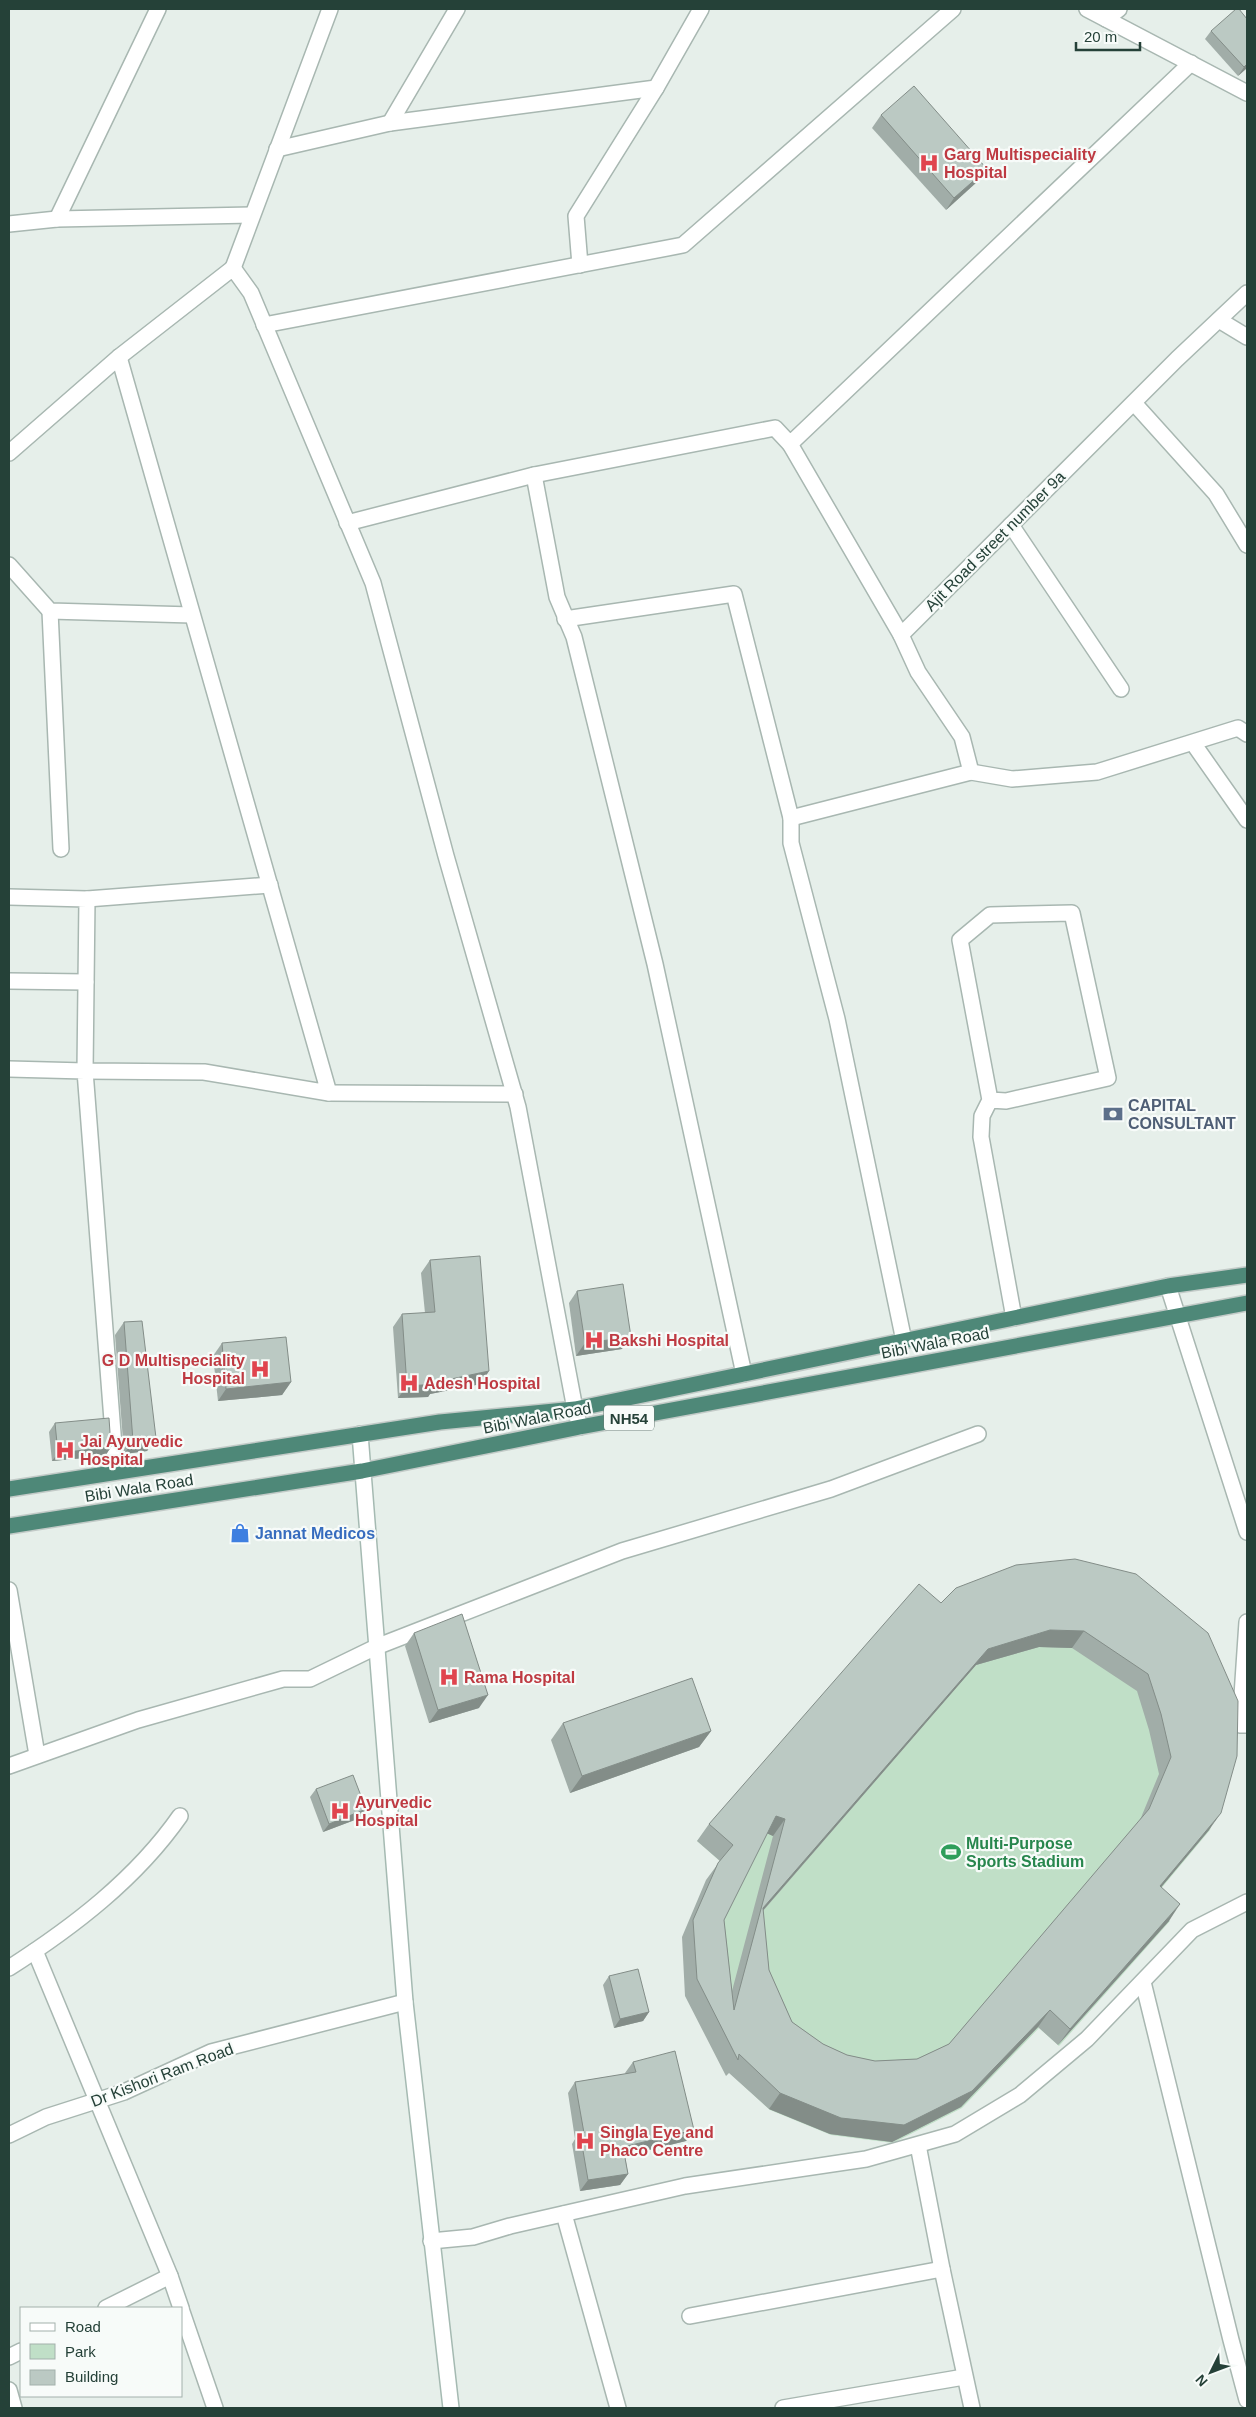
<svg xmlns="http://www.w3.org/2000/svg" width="1256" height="2417" font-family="Helvetica,sans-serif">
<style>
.park{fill:#c0dfc7}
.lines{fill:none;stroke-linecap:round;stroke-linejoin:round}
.minor-casing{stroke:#a8b7b1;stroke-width:18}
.tertiary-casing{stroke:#a8b7b1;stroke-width:18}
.secondary-casing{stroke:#a5bab2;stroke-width:18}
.trunk-casing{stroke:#c2cac7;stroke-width:18}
.minor{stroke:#fff;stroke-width:15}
.tertiary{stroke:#fff;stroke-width:15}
.secondary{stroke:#fff;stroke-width:15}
.trunk{stroke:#4e8878;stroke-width:15}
.wall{fill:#a1ada8;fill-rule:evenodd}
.shaded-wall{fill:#838d88}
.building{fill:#bbc9c3;stroke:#838d88;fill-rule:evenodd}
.labels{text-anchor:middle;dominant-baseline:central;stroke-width:4.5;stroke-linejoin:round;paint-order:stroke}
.shield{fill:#f7fbf9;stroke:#647972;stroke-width:1}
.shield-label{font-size:15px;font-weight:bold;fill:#254138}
.health-label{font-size:16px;font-weight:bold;fill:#be3a42;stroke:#f7fbf9;text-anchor:start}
.street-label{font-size:16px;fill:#254138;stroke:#f7fbf9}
.service-label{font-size:16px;font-weight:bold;fill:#4e5e75;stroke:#f7fbf9;text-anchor:start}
.shop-label{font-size:16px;font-weight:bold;fill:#366cbe;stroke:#f7fbf9;text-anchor:start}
.leisure-label{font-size:16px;font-weight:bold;fill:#27864d;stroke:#f7fbf9;text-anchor:start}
</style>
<rect width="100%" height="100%" fill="#e6efea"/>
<path class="park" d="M1063 1575 1226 1773 1210 1830 1149 1903 1170 1921 1059 2046 1039 2028 962 2108 893 2143 831 2135 770 2110 720 2064 721 1862 697 1841 907 1601 929 1619Z"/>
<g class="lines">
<defs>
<g id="minor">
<path d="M1106 19 1119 9"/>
<path d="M390 123 457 9"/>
<path d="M277 149 390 123 656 88 701 9"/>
<path d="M57 219 158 9"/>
<path d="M9 224 57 219 252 215"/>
<path d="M580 265 576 216 656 88"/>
<path d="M233 268 330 9"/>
<path d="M1219 320 1247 337"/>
<path d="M264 325 683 245 953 9"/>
<path d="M1134 403 1216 494 1247 545"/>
<path d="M790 444 901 635 1177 359 1247 293"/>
<path d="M534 475 557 597 574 637 655 964 744 1374"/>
<path d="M347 523 534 475 775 428 790 444 1191 63"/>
<path d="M1011 525 1121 689"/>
<path d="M9 565 50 611 192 615"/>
<path d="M50 611 61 849"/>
<path d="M565 619 734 594 791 818V843L837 1019 904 1341"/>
<path d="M1193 743 1247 820"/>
<path d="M971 772 1012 779 1097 772 1238 728 1247 734"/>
<path d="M791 818 971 772 962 737 918 672 901 635"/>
<path d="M9 897 87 899 85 1071 204 1072 329 1093 119 357"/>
<path d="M87 899 270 885"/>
<path d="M9 981 86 982"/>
<path d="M9 1069 85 1071 116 1472"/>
<path d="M329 1093 515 1094"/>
<path d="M990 1100 960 940 990 915 1072 913 1108 1078 1006 1101 990 1100 982 1116 981 1137 1014 1318"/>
<path d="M1168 1286 1247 1532"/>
<path d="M9 1590 37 1755"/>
<path d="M1247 1622 1240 1725H1247"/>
<path d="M9 1766 138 1720 283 1679H310L376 1647 622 1551 831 1489 978 1434"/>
<path d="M35 1951 170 2276 181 2308"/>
<path d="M9 1968C73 1927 136 1879 180 1816"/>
<path d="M1143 1982 1231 2340 1247 2400"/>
<path d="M918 2145 942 2269 972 2408"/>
<path d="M564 2214 618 2408"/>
<path d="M431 2241 473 2237 510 2226 685 2186 866 2159 955 2134 1020 2095 1087 2039 1192 1930 1247 1902"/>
<path d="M106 2308 170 2276"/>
<path d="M181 2309 215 2408"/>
<path d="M690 2316 942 2269"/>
<path d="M9 2357 21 2351"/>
<path d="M9 2390 14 2408"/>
<path d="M783 2408 964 2377"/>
</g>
<g id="tertiary">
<path d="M1087 9 1247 93"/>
<path d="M9 453 119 357 233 268 251 293 373 583 446 856 518 1107 575 1409 580 1427"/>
<path d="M9 2135 46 2117 124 2092 211 2052 405 2002"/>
</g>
<path id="secondary" d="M360 1434 405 2002 451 2408"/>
<g id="trunk">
<path d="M9 1489 440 1422 575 1409 1168 1286 1247 1275"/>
<path d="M9 1526 362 1471 580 1427 1247 1303"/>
</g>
</defs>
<use href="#minor" class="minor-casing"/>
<use href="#tertiary" class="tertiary-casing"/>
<use href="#secondary" class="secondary-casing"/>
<use href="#trunk" class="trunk-casing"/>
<use href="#minor" class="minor"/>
<use href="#tertiary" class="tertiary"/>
<use href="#secondary" class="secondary"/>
<use href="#trunk" class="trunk"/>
</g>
<g class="wall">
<path d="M1211 31 1247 68 1238 76 1205 39Z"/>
<path d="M881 115 987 169 978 181 946 210 872 128Z"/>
<path d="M430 1260 481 1384 430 1394 428 1397 398 1398 393 1327 402 1314 425 1313 421 1273Z"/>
<path d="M577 1291 622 1349 576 1356 569 1303Z"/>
<path d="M124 1322 156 1438 147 1451 124 1454 115 1335Z"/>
<path d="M222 1343 291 1382 282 1395 218 1401 213 1356Z"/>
<path d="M55 1423 111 1447 105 1456 52 1461 49 1432Z"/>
<path d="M1136 1574 1209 1830 1161 1887 1169 1921 1058 2045 1038 2027 961 2107 892 2142 830 2134 769 2109 729 2073 726 2076 685 1996 682 1937 706 1880 720 1861 697 1841 709 1824 941 1603ZM1039 1647 1072 1648 1137 1691 1149 1730 1159 1774 1140 1820 949 2044 917 2059 875 2061 847 2055 823 2044 792 2022 769 1970 763 1911 976 1665ZM767 1833 773 1836 732 1991 724 1920Z"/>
<path d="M414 1633 479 1708 429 1723 405 1646Z"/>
<path d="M563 1723 711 1731 699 1747 570 1793 551 1740Z"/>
<path d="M316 1789 360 1818 323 1832 310 1797Z"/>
<path d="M609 1976 649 2012 643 2021 614 2028 603 1985Z"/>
<path d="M633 2062 694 2130 686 2141 625 2156 628 2174 620 2185 580 2191 572 2144 575 2139 568 2093 575 2082 626 2074 625 2073Z"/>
</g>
<g class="shaded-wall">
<path d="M1247 64V68L1238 76 1244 67Z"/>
<path d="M987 169 978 181 946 210 954 198Z"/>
<path d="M631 1337 622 1349 576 1356 585 1343Z"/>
<path d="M489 1371 481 1384 430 1394 428 1397 398 1398 407 1386Z"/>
<path d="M291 1382 282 1395 218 1401 226 1389Z"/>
<path d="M156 1438 147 1451 124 1454 133 1441Z"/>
<path d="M111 1447 105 1456 52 1461 58 1453Z"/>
<path d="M1050 1630 1084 1631 1072 1648 1039 1647 976 1665 759 1915 763 1908 988 1649Z"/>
<path d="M488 1695 479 1708 429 1723 438 1710Z"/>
<path d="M711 1731 699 1747 570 1793 582 1776Z"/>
<path d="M366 1809 360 1818 323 1832 329 1824Z"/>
<path d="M1221 1813 1209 1830 1148 1903 1160 1886Z"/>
<path d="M776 1816 785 1819 773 1836 764 1832Z"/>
<path d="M1180 1904 1169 1921 1058 2045 1070 2029Z"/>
<path d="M1050 2010 1038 2027 961 2107 892 2142 830 2134 769 2109 780 2093 972 2091Z"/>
<path d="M649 2012 643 2021 614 2028 620 2019Z"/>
<path d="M694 2130 686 2141 616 2158 623 2147Z"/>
<path d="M628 2174 620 2185 580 2191 588 2180Z"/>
</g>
<g class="building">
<path d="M1236 9H1239L1247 19V64L1244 67 1211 31Z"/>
<path d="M914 86 987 169 954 198 881 115Z"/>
<path d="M480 1256 489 1371 437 1382V1384L407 1386 402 1314 435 1312 430 1260Z"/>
<path d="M623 1284 631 1337 585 1343 577 1291Z"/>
<path d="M142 1321 156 1438 133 1441 124 1322Z"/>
<path d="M286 1337 291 1382 226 1389 222 1343Z"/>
<path d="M109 1418 111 1447 58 1453 55 1423Z"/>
<path d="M1075 1559 1136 1574 1208 1633 1238 1701 1237 1756 1221 1813 1160 1886 1180 1904 1070 2029 1050 2010 972 2091 904 2125 841 2118 780 2093 739 2054 738 2060 697 1979 693 1920 718 1863 733 1845 709 1824 919 1584 941 1603 956 1588 1016 1565ZM1050 1630 1084 1631 1148 1674 1161 1714 1171 1757 1149 1809 949 2044 917 2059 875 2061 847 2055 823 2044 792 2022 769 1970 763 1908 988 1649ZM776 1816 785 1819 734 2010 724 1920Z"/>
<path d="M462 1614 488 1695 438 1710 414 1633Z"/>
<path d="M692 1678 711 1731 582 1776 563 1723Z"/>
<path d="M353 1775 366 1809 329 1824 316 1789Z"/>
<path d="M638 1969 649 2012 620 2019 609 1976Z"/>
<path d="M675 2051 694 2130 623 2147 628 2174 588 2180 580 2133H584L575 2082 636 2072 633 2062Z"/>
</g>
<defs>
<symbol id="hospital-bare" viewBox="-9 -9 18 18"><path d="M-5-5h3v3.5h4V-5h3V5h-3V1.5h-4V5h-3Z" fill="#e0444e" stroke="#f7fbf9" stroke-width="2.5" paint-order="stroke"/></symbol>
<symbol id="bank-bare" viewBox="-9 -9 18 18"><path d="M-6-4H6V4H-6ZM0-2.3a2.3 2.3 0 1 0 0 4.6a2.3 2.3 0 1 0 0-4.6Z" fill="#5c6f8a" stroke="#f7fbf9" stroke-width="2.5" paint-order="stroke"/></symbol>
<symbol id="shop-bare" viewBox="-9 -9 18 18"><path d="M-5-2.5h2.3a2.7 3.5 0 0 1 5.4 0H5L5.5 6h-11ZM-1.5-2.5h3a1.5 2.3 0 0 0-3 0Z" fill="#3f7fe0" stroke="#f7fbf9" stroke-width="2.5" paint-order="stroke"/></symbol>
<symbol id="stadium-bare" viewBox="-9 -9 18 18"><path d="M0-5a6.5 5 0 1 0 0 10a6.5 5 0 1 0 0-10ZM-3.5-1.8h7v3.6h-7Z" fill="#2e9e5b" stroke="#f7fbf9" stroke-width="2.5" paint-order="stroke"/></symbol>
</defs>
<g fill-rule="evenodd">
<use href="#hospital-bare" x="915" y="149" width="28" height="28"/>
<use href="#bank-bare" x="1099" y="1100" width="28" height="28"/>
<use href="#hospital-bare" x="580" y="1326" width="28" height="28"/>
<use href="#hospital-bare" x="246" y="1355" width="28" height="28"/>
<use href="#hospital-bare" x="395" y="1369" width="28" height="28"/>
<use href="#hospital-bare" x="51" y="1436" width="28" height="28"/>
<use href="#shop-bare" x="226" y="1519" width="28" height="28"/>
<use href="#hospital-bare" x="435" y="1663" width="28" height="28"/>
<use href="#hospital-bare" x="326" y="1797" width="28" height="28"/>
<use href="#stadium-bare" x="937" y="1838" width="28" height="28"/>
<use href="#hospital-bare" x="571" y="2127" width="28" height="28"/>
</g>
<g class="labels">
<rect class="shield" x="604" y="1405.5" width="50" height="25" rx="4"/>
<g class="shield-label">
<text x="629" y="1418">NH54</text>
</g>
<g class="health-label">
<text x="944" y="154">Garg Multispeciality<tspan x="944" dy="18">Hospital</tspan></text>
<text x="609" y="1340">Bakshi Hospital</text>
<text x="245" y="1360" text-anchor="end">G D Multispeciality<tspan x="245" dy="18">Hospital</tspan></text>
<text x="424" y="1383">Adesh Hospital</text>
<text x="80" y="1441">Jai Ayurvedic<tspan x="80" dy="18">Hospital</tspan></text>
<text x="464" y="1677">Rama Hospital</text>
<text x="355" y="1802">Ayurvedic<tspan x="355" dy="18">Hospital</tspan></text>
<text x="600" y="2132">Singla Eye and<tspan x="600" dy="18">Phaco Centre</tspan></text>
</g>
<g class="street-label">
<text transform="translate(995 541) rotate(-45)">Ajit Road street number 9a</text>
<text transform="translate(935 1343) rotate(-11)">Bibi Wala Road</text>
<text transform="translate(537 1418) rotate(-11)">Bibi Wala Road</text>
<text transform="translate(139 1488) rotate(-9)">Bibi Wala Road</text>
<text transform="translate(162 2075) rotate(-21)">Dr Kishori Ram Road</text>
</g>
<g class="service-label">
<text x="1128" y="1105">CAPITAL<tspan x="1128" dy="18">CONSULTANT</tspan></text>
</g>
<g class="shop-label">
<text x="255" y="1533">Jannat Medicos</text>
</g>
<g class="leisure-label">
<text x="966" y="1843">Multi-Purpose<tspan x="966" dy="18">Sports Stadium</tspan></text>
</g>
</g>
<rect width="1256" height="2417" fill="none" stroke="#254138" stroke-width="20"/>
<rect x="20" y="2307" width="162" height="90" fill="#f7fbf9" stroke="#a3b1ac"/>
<rect x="30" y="2323" width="25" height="8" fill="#ffffff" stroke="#a3b1ac"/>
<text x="65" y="2332" font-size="15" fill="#254138">Road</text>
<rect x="30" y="2344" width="25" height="15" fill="#c0dfc7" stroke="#a3b1ac"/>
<text x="65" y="2357" font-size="15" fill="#254138">Park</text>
<rect x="30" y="2370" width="25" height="15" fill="#bbc9c3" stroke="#a3b1ac"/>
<text x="65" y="2382" font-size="15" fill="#254138">Building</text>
<g transform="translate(1211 2372) rotate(228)" stroke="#f7fbf9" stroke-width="4" paint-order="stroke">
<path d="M0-4L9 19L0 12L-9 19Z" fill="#254138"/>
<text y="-8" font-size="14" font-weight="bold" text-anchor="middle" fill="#254138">N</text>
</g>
<path d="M1076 42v8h64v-8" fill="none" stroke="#254138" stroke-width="2.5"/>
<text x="1084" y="42" font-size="15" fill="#254138" stroke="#f7fbf9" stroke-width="4" paint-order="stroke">20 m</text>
</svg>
